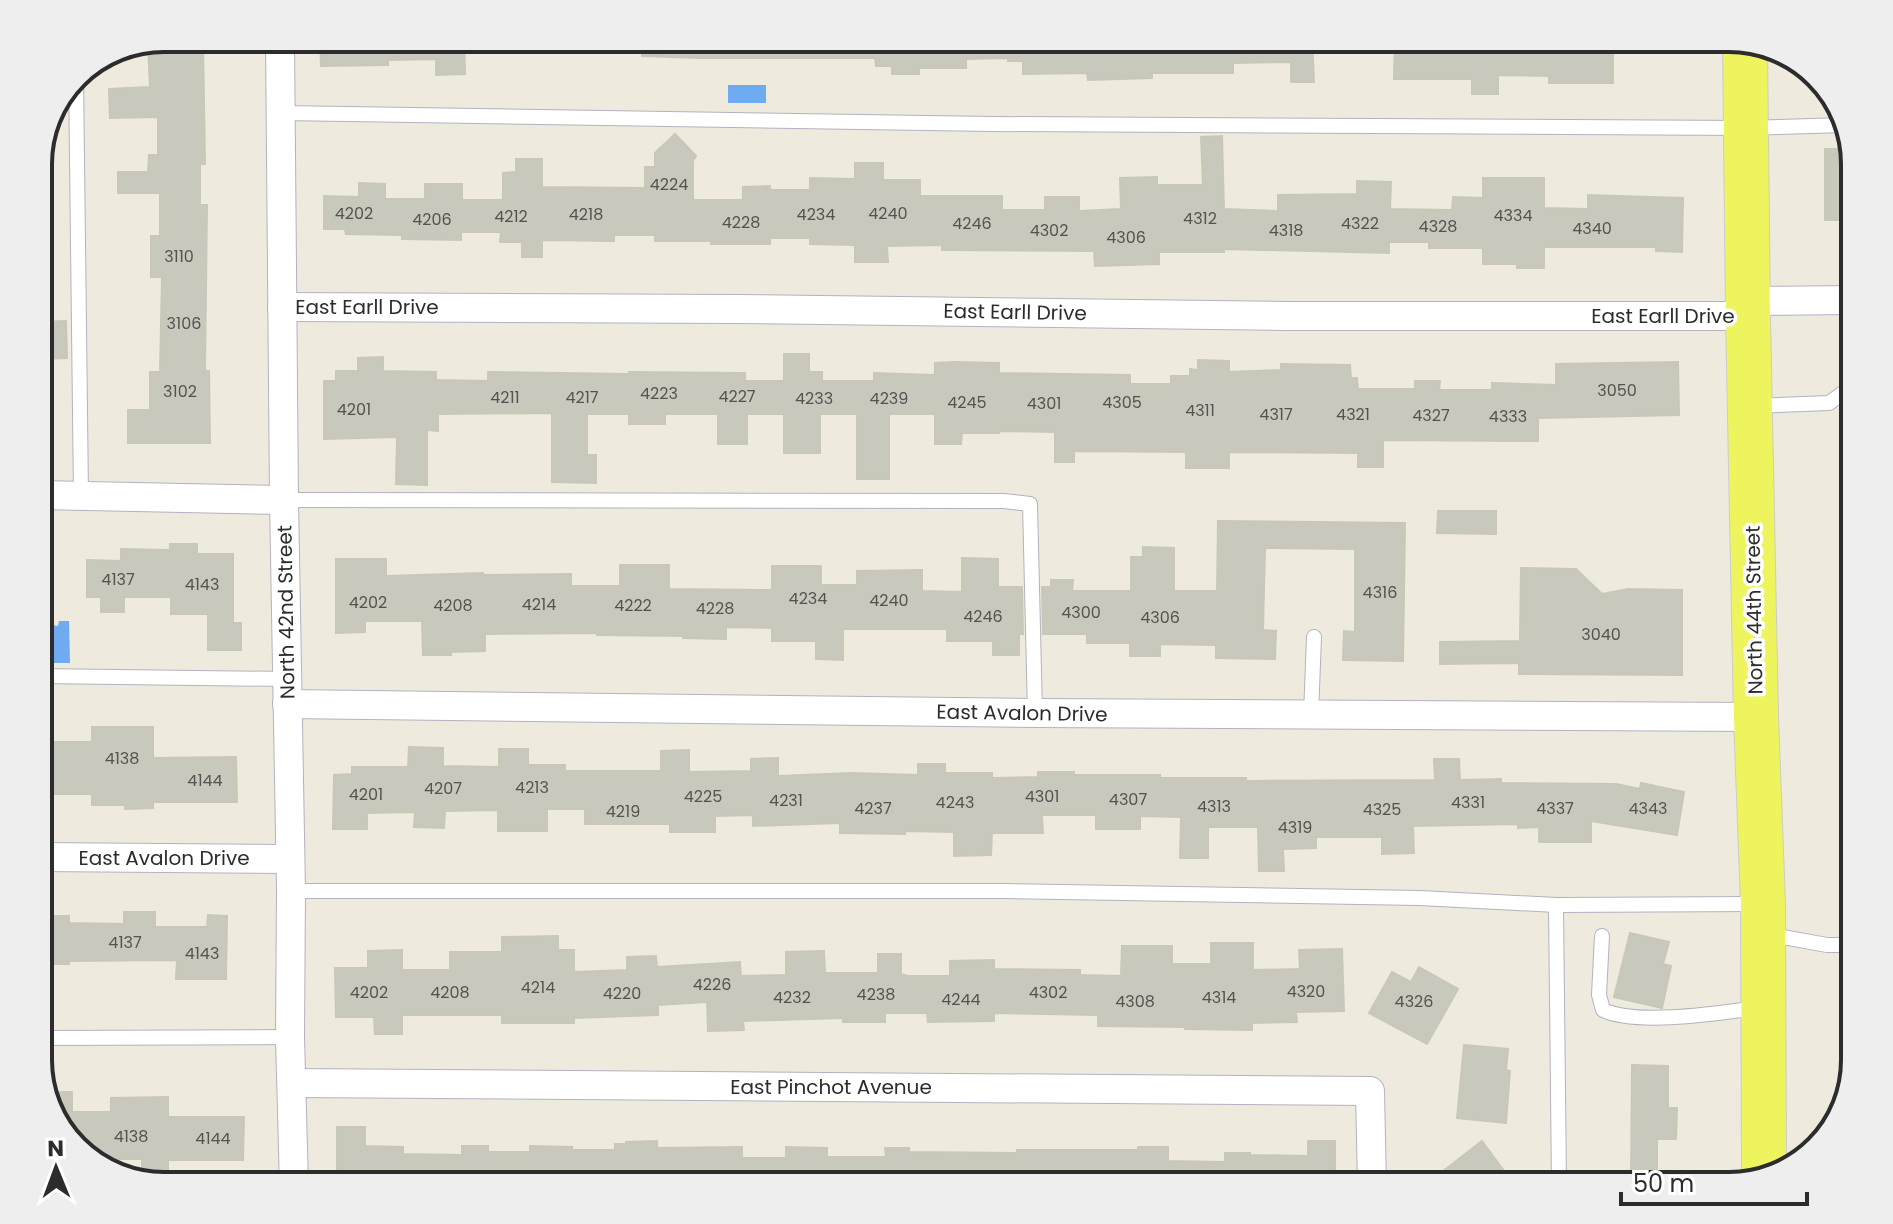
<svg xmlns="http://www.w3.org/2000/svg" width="1893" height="1224" font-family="Poppins,sans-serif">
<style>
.water{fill:#6fabf1}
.building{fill:#c9c8bd;stroke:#c9c8b7;stroke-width:2}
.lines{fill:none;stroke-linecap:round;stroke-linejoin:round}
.lane-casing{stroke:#b3b2c0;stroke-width:16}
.street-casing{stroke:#b3b2c0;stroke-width:30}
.primary-casing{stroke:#ccc;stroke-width:46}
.lane{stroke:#fff;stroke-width:14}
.street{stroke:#fff;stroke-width:28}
.primary{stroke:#edf45d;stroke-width:44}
.labels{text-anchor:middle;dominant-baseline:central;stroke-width:7;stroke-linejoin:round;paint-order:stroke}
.number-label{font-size:16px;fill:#535350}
.street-label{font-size:20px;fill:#2c2c2c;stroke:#fff}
.rim{fill:none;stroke:#2c2c2c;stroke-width:4}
</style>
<rect width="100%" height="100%" fill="#eeebde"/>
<g class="water">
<rect x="728" y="85" width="38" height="18"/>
<path d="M59 621H69L70 663H53V625L58 626Z"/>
</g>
<g class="building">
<path d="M320 38H464L465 74 436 75V59L388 60V65L321 66Z"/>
<path d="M642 38H1312L1314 82H1291V62L1233 63V73H1152V78L1088 80 1087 73 1023 74V61H1008V58L966 59V68H919V74H892V66H876L875 58H699L642 56Z"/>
<path d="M1395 38H1613V83H1549V76L1498 75V94H1472V79H1394Z"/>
<path d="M203 41 205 164H200V205H207L205 371H209L210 443H128V410H150V372H160L162 277H151V236H160V193H118V172H148L149 155H158V117L110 118 109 89 150 87 148 44Z"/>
<path d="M675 134 696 156 693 161V200H743V187L770 186V190H810V178L855 179V163H883V180H920V196H1002V210H1045V197H1079V211L1121 209 1120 178 1157 177V185H1203L1201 137 1222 136 1224 209 1278 211V195L1357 194V181L1391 182 1390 209 1452 210 1453 197 1483 198V178H1544V208L1588 209V195L1683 198 1682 252 1656 251V247H1544V268H1517V264H1483V248H1429V242H1389V253L1224 249V252H1159V264L1095 266 1094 251 942 250V245L887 246 888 262H855V245L810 244V238H770V244H711V241H655V235H614V241L542 240V257H522V242H500L501 232H461V240L402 239V235L346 234 345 229H324V196L359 197V183L385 184V199H425V184H462V200H503V173L516 172V159H542V187L645 188V167H655V153Z"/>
<path d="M1825 149H1853L1855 156V220H1825Z"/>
<path d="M66 321 67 358 38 359V322Z"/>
<path d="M784 354H809V372H822V381H874V373L935 375V363L954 362 999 363V373L1130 375V384H1171V376H1190V369L1198 370V360L1229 361V372L1281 370V364L1350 365 1351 378H1357L1358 389H1415V381H1440L1439 390H1492V383L1556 385V364L1678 362 1679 415 1538 418V441L1383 440V467H1358V453L1229 452V468H1186V452L1074 451V462H1055V432L999 431V433H962L961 444H935V414H889V479H857V414H820V453H784V414H747V444H718V414H665V424H629V414H587V455H596V483L552 482V413L438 414V431L427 430V485L396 484 397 437 324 439V381H336V371H358V358L383 357V371L436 372V380L488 381V372L629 374V372L745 373V381H784Z"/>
<path d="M1438 511H1496V534L1437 533Z"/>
<path d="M1218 521 1405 523 1403 661 1343 660 1344 631 1355 632V549L1265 548 1263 630 1276 631 1275 659 1216 658V645L1160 644V656H1130V643H1087V634H1043L1042 587H1051V580H1073L1072 591H1131V557H1143V547L1174 548V591H1217Z"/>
<path d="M170 544H197V554H233V623H241V650H208V614H171V597H124V612H101V597H87V560L121 561V549L170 550Z"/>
<path d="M962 558 998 559V587H1022L1023 634H1019V655H993V641H947V629H843V660L816 659V641H772V628L726 627V639L683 638V636L597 635V633L485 634V651L451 652V655H423L422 621H365V632L336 633V559H386V576L483 573V575L571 574V586H620V565H669V589L772 590V566H821V585H857V571L922 570V591L962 592Z"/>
<path d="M1521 568 1576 569 1602 594 1628 589 1682 590V675L1519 674V663L1440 664V642L1520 641Z"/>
<path d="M92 727H153V758L236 757 237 802H153V808L125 809V805H92V794H38V742H92Z"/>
<path d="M409 747 443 748V766L499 767V749H528V765H565V771H661V751L689 750V772L751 771V759L778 758V776L851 773 918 775V764H945V773H992V778L1038 777V772H1074V775H1160V778H1246V781L1435 780 1434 759H1459L1460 780 1501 779V783L1616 784 1640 789 1641 783 1684 792 1677 835 1591 821V842H1539V827L1518 828V824L1413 826 1414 853 1382 854V837H1316V848L1283 849 1284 871H1259L1258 827H1208V858H1180L1181 817 1140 816V829H1096V815H1042L1043 833H992L991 855 954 856V832L905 831V834L840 833V823L753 826V815L715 816V832H670V824H585V809H547V831H498V810L445 811 444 828 414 827 415 812 367 813V829H333L334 775 352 774V767H408Z"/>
<path d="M124 912H155V927H207L208 915 227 916 226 979H176L177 960 69 961V964H38V922H43V916H69V923L124 924Z"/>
<path d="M1630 933 1669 942 1663 964 1671 966 1662 1008 1614 997Z"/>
<path d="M558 936V950H574V972L627 970V957L656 956 657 967 740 962 741 976 786 975V952L824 951 825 973H878V954H901V974L908 976H950V961L994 960V969L1080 970V975L1121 976 1122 946H1172V964H1211V943H1253V970L1300 969 1299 950 1342 949 1344 1011 1296 1012 1297 1022 1252 1023V1030L1185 1029V1027L1098 1026V1015L994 1013V1021L928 1022 927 1013H885V1022H843V1018L743 1021 744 1030 708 1031 707 1002 658 1005V1015L574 1018V1023H502V1015H402V1034H375L374 1017H336L335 968H368V951L402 950V970H450V952H502V937Z"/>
<path d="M1419 967 1458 989 1427 1044 1369 1013 1392 972 1411 982Z"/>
<path d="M1464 1045 1508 1049 1506 1070 1510 1071 1506 1123 1457 1118Z"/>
<path d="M1632 1065 1668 1066V1108H1677L1676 1139H1657V1186H1631Z"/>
<path d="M46 1092H72V1112H111V1098L168 1097V1117H244L243 1160H168V1175H142V1159H88L55 1123Z"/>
<path d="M337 1127H365V1146L403 1147V1154L462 1155V1146H488V1152H530V1146L572 1147V1150H615V1144H626V1142L657 1141V1148L742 1147V1158H786V1147L827 1148V1157H886L885 1148H909V1152L1017 1153V1150H1138V1147H1168V1161L1225 1162V1153H1250V1155L1308 1156V1141H1335V1186H337Z"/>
<path d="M1482 1141 1515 1186H1424Z"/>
</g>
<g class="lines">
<defs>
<g id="lane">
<path d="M76 74 81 496"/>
<path d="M281 113 993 124 1745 128 1845 125"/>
<path d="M1754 406 1829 403 1843 393"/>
<path d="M284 500 1004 501 1030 504 1035 713"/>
<path d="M38 676 287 679"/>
<path d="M1311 715 1314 637"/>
<path d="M291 891H1007L1420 898 1556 905 1758 904"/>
<path d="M1556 905 1559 1186"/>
<path d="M1767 934 1827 945H1855"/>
<path d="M1602 936 1599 995 1603 1010C1637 1026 1719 1013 1757 1008"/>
<path d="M38 1038 290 1037"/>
</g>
<g id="street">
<path d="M280 38 284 500 291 891 290 1037 294 1186"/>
<path d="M1748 301 1855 300"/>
<path d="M282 307 738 309 1284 316H1748"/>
<path d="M38 495 284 500"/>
<path d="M287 704 1035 713 1756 717"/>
<path d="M38 857 290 859"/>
<path d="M292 1083 1370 1091 1372 1186"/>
</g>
<path id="primary" d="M1745 43 1748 316 1756 717 1763 904 1764 1177"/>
</defs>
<use href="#lane" class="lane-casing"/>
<use href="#street" class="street-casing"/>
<use href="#primary" class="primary-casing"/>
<use href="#lane" class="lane"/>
<use href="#street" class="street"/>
<use href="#primary" class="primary"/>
</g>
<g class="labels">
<g class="number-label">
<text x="669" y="184">4224</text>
<text x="354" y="213">4202</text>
<text x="888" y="213">4240</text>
<text x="586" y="214">4218</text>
<text x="816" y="214">4234</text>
<text x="1513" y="215">4334</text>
<text x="511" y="216">4212</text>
<text x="1200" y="218">4312</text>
<text x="432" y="219">4206</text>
<text x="741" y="222">4228</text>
<text x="972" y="223">4246</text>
<text x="1360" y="223">4322</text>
<text x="1438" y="226">4328</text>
<text x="1592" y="228">4340</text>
<text x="1049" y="230">4302</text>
<text x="1286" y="230">4318</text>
<text x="1126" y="237">4306</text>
<text x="179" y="256">3110</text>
<text x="184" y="323">3106</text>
<text x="1617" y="390">3050</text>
<text x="180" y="391">3102</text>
<text x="659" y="393">4223</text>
<text x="737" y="396">4227</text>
<text x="505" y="397">4211</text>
<text x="582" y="397">4217</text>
<text x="814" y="398">4233</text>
<text x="889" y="398">4239</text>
<text x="967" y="402">4245</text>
<text x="1122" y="402">4305</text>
<text x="1044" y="403">4301</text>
<text x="354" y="409">4201</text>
<text x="1200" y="410">4311</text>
<text x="1276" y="414">4317</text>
<text x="1353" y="414">4321</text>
<text x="1431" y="415">4327</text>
<text x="1508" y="416">4333</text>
<text x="118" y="579">4137</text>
<text x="202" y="584">4143</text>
<text x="1380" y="592">4316</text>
<text x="808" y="598">4234</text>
<text x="889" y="600">4240</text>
<text x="368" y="602">4202</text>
<text x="539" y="604">4214</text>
<text x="453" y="605">4208</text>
<text x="633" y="605">4222</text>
<text x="715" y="608">4228</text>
<text x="1081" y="612">4300</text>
<text x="983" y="616">4246</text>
<text x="1160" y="617">4306</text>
<text x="1601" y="634">3040</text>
<text x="122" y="758">4138</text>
<text x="205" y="780">4144</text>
<text x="532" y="787">4213</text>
<text x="443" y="788">4207</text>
<text x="366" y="794">4201</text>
<text x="703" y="796">4225</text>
<text x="1042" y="796">4301</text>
<text x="1128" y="799">4307</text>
<text x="786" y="800">4231</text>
<text x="955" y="802">4243</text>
<text x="1468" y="802">4331</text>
<text x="1214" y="806">4313</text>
<text x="873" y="808">4237</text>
<text x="1555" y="808">4337</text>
<text x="1648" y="808">4343</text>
<text x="1382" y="809">4325</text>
<text x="623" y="811">4219</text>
<text x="1295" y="827">4319</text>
<text x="125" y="942">4137</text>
<text x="202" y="953">4143</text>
<text x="712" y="984">4226</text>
<text x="538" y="987">4214</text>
<text x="1306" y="991">4320</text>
<text x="369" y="992">4202</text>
<text x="450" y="992">4208</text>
<text x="1048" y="992">4302</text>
<text x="622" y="993">4220</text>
<text x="876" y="994">4238</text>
<text x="792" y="997">4232</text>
<text x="1219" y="997">4314</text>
<text x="961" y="999">4244</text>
<text x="1135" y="1001">4308</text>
<text x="1414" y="1001">4326</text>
<text x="131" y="1136">4138</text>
<text x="213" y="1138">4144</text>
</g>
<g class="street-label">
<text x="367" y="307">East Earll Drive</text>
<text transform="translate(1015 312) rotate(1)">East Earll Drive</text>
<text x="1663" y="316">East Earll Drive</text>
<text transform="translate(1754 610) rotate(-91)">North 44th Street</text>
<text transform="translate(286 612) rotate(-91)">North 42nd Street</text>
<text transform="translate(1022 713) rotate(1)">East Avalon Drive</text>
<text x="164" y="858">East Avalon Drive</text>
<text x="831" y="1087">East Pinchot Avenue</text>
</g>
</g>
<path d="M0 0H1893V1224H0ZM164 52H1729A112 112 0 0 1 1841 164V1060A112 112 0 0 1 1729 1172H164A112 112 0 0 1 52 1060V164A112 112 0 0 1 164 52Z" fill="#eee" fill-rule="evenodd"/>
<path class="rim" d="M164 52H1729A112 112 0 0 1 1841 164V1060A112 112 0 0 1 1729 1172H164A112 112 0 0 1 52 1060V164A112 112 0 0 1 164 52Z"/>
<g transform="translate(56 1168) rotate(359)" stroke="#ffffff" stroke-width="6" paint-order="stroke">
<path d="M0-6L14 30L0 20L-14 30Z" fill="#2c2c2c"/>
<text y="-12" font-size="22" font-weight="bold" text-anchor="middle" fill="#2c2c2c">N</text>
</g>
<path d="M1621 1192v12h186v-12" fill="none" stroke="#2c2c2c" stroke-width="4"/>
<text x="1633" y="1192" font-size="24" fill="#2c2c2c" stroke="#ffffff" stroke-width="6" paint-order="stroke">50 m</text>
</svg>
